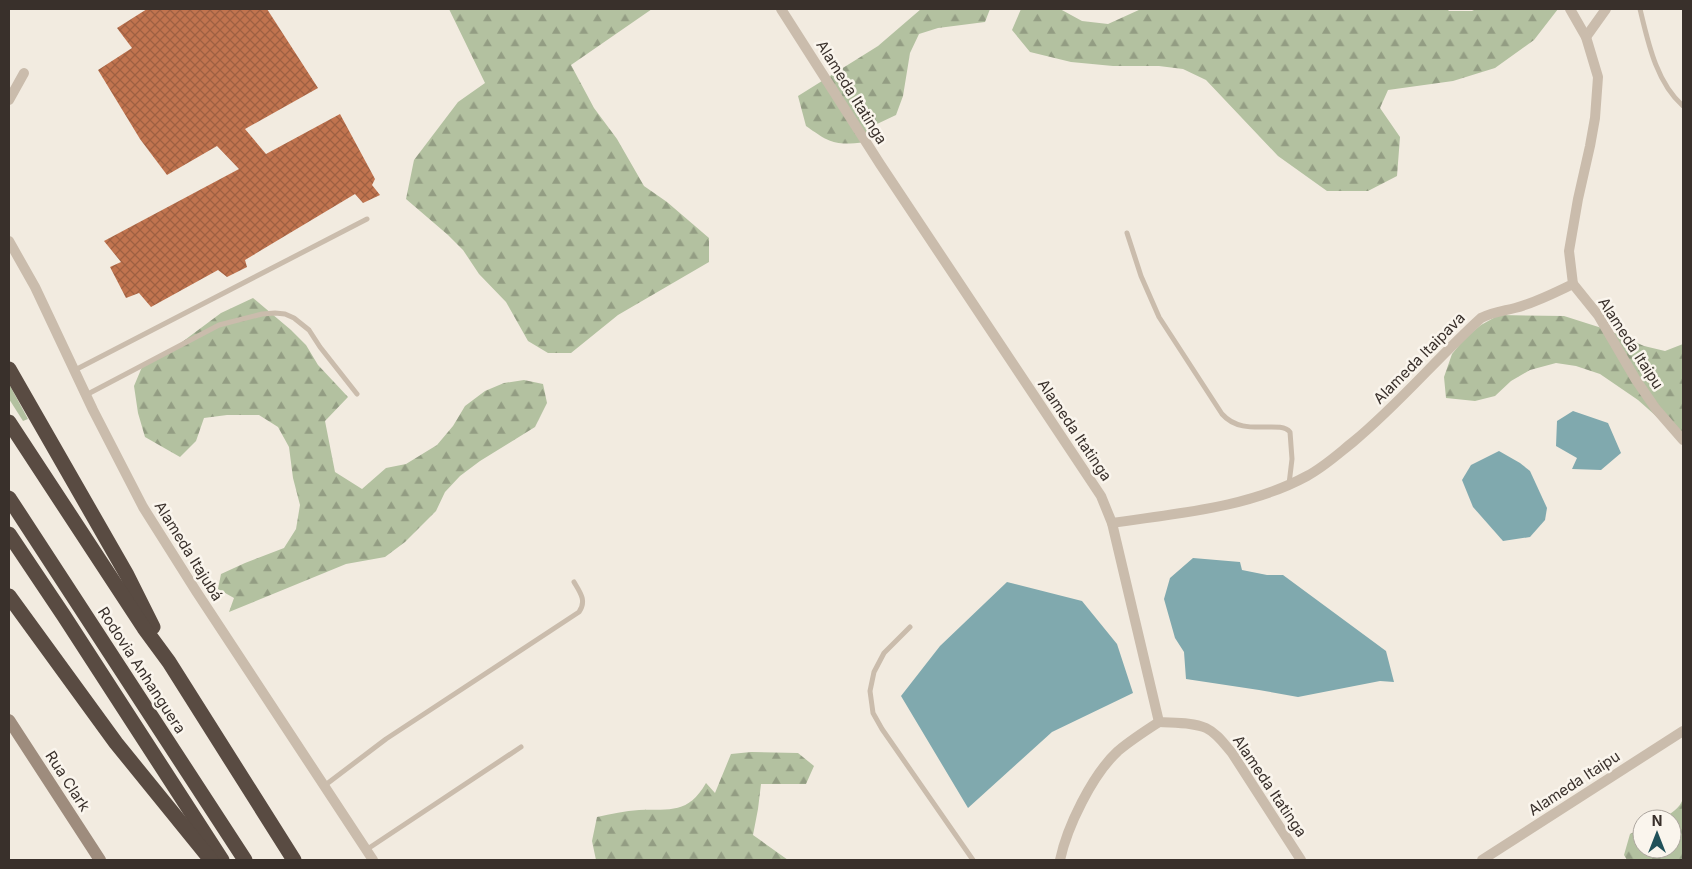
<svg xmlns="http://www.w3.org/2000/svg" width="1692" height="869" font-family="Inter,sans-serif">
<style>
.grass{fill:#b3c1a0}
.forest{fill:url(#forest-firs)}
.water{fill:#80a9ae}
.building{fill:url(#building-cross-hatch)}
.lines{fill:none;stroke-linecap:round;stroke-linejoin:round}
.lane{stroke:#cabcac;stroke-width:5}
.street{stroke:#cabcac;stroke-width:10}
.secondary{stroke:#9e8c7d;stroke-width:12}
.highway{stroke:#594b42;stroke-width:15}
.labels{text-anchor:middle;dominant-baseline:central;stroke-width:5;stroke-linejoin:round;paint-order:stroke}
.street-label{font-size:15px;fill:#39302b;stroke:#faf5ed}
</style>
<defs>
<pattern id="forest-firs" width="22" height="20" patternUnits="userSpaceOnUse" patternTransform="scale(1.25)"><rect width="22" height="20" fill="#b3c1a0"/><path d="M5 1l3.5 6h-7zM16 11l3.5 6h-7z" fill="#939d83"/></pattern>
<pattern id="building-cross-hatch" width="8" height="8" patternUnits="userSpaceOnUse" patternTransform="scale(1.25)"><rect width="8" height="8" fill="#c1744f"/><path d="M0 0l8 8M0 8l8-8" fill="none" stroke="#9e6042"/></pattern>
</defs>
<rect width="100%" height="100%" fill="#f2ebe0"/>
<path class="grass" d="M9 384 28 419 23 421 9 399Z"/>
<g class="forest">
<path d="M449 9H652L571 65 594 108 617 139 644 186 667 202 709 238V262L618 315 571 353H548L528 341 506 302 479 274 463 250 448 235 406 199 414 160 458 102 485 83Z"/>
<path d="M921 9H990L985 22 938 28 919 34 910 53 903 96 896 115 877 124 865 142C835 146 830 143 806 126L798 96 878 46Z"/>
<path d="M1021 9H1060L1082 21 1108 24 1141 9H1447L1449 11H1472L1476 9H1558L1534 40 1495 68 1453 81 1388 90 1380 108 1400 137 1397 176 1368 191H1327L1278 156 1206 80 1183 69 1159 66H1113L1071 62 1030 52 1012 30Z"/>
<path d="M253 298 291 330 306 345 318 365 348 397 325 421 335 472 362 489 386 468 406 464 437 445 453 426 465 406 485 391 504 383 524 380 543 384 547 403 535 427 480 461 460 476 445 492 436 511 405 542 385 557 346 564 229 612 234 598 218 589 221 574 245 563 284 548 296 529 300 505 293 478 289 447 278 427 259 415H227L204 418 196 441 180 457 145 437 138 413 134 386 142 367 170 351 221 313Z"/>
<path d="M1499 315 1564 316 1608 330 1644 346 1665 351 1683 344V440L1638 400 1600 374 1576 366 1556 363 1530 370 1511 381 1495 396 1475 401 1446 398 1444 377 1452 354 1465 338 1481 325Z"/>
<path d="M751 752 798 753 814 766 806 784H761L758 809 753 835 788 860H596L592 841 597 817C611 814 625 811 639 810 671 809 688 814 706 783L715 793 731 754Z"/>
<path d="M1683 798V860H1627L1624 855 1630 834 1642 828V849H1672V819H1661C1669 815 1681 808 1683 798Z"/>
</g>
<g class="water">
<path d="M1573 411 1608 423 1621 453 1601 470 1572 469 1577 458 1556 446 1557 421Z"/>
<path d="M1499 451 1520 463 1530 471 1547 508 1545 520 1530 537 1503 541 1473 507 1462 480 1471 465Z"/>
<path d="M1193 558 1240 562 1242 570 1267 575H1283L1386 651 1394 682 1380 681 1298 697 1259 690 1186 679 1184 652 1175 638 1164 599 1170 578Z"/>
<path d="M1007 582 1082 601 1117 644 1133 693 1052 732 968 808 901 696 940 646Z"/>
</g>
<path class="building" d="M147 9H267L318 88 245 129 266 154 340 114 375 179 372 185 380 195 363 203 355 194 245 260 247 267 227 277 218 270 151 307 139 293 126 298 110 267 121 262 104 241 239 169 217 146 167 175 140 139 98 70 132 48 117 28Z"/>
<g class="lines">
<g class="lane">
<path d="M1640 9C1648 42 1656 82 1683 106"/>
<path d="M1127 233 1141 276 1159 317 1222 414C1243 438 1279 419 1290 432L1292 459 1289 484"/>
<path d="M75 370 367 219"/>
<path d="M86 395 219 325 262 314 275 313 285 314 294 318 309 330 320 347 357 394"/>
<path d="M910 627 884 653 874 672 870 691 873 713 882 729 973 860"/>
<path d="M324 786 386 739 579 612C587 601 580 592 574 582"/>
<path d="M366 850 521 747"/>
</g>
<g class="street">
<path d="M781 9 880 164 1101 496 1112 523 1159 722C1175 723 1192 722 1206 728 1217 733 1225 745 1232 753L1301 860"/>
<path d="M1586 37 1606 9"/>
<path d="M9 100 24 73"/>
<path d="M9 241 35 287 93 410 143 507 196 591 373 860"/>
<path d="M1573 284 1598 315 1636 380 1656 409 1683 440"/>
<path d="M1112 523C1178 513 1248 508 1307 476 1324 467 1338 454 1353 442 1399 404 1437 358 1481 318 1492 312 1503 311 1515 308 1535 303 1554 293 1573 284L1569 251 1578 199 1590 146 1595 118 1598 77 1586 37 1570 9"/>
<path d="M1060 860C1067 827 1092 775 1118 751 1131 740 1145 731 1159 722"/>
<path d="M1482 860 1683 731"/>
</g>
<path class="secondary" d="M9 720 100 860"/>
<g class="highway">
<path d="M9 369 127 575 153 627"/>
<path d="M9 422 144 628 169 662 294 860"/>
<path d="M9 498 245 860"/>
<path d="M9 534 64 616 222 860"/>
<path d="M9 596 116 743 211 860"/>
</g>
</g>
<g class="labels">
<g class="street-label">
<text transform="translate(852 92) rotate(58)">Alameda Itatinga</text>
<text transform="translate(1631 343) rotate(57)">Alameda Itaipu</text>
<text transform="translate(1419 358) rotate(-45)">Alameda Itaipava</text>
<text transform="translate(1075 430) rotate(56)">Alameda Itatinga</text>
<text transform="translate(189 551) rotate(58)">Alameda Itajubá</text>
<text transform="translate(142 670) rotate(57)">Rodovia Anhanguera</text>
<text transform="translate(68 781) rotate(57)">Rua Clark</text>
<text transform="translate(1574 783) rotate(-33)">Alameda Itaipu</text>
<text transform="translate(1270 786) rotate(56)">Alameda Itatinga</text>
</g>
</g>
<rect width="1692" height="869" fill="none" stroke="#39302b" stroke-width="20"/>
<g transform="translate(1657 834)"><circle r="24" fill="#faf5ed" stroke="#ada69f"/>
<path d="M0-4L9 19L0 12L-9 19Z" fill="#215159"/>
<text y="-8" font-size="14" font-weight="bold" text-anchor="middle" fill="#39302b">N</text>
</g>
</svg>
